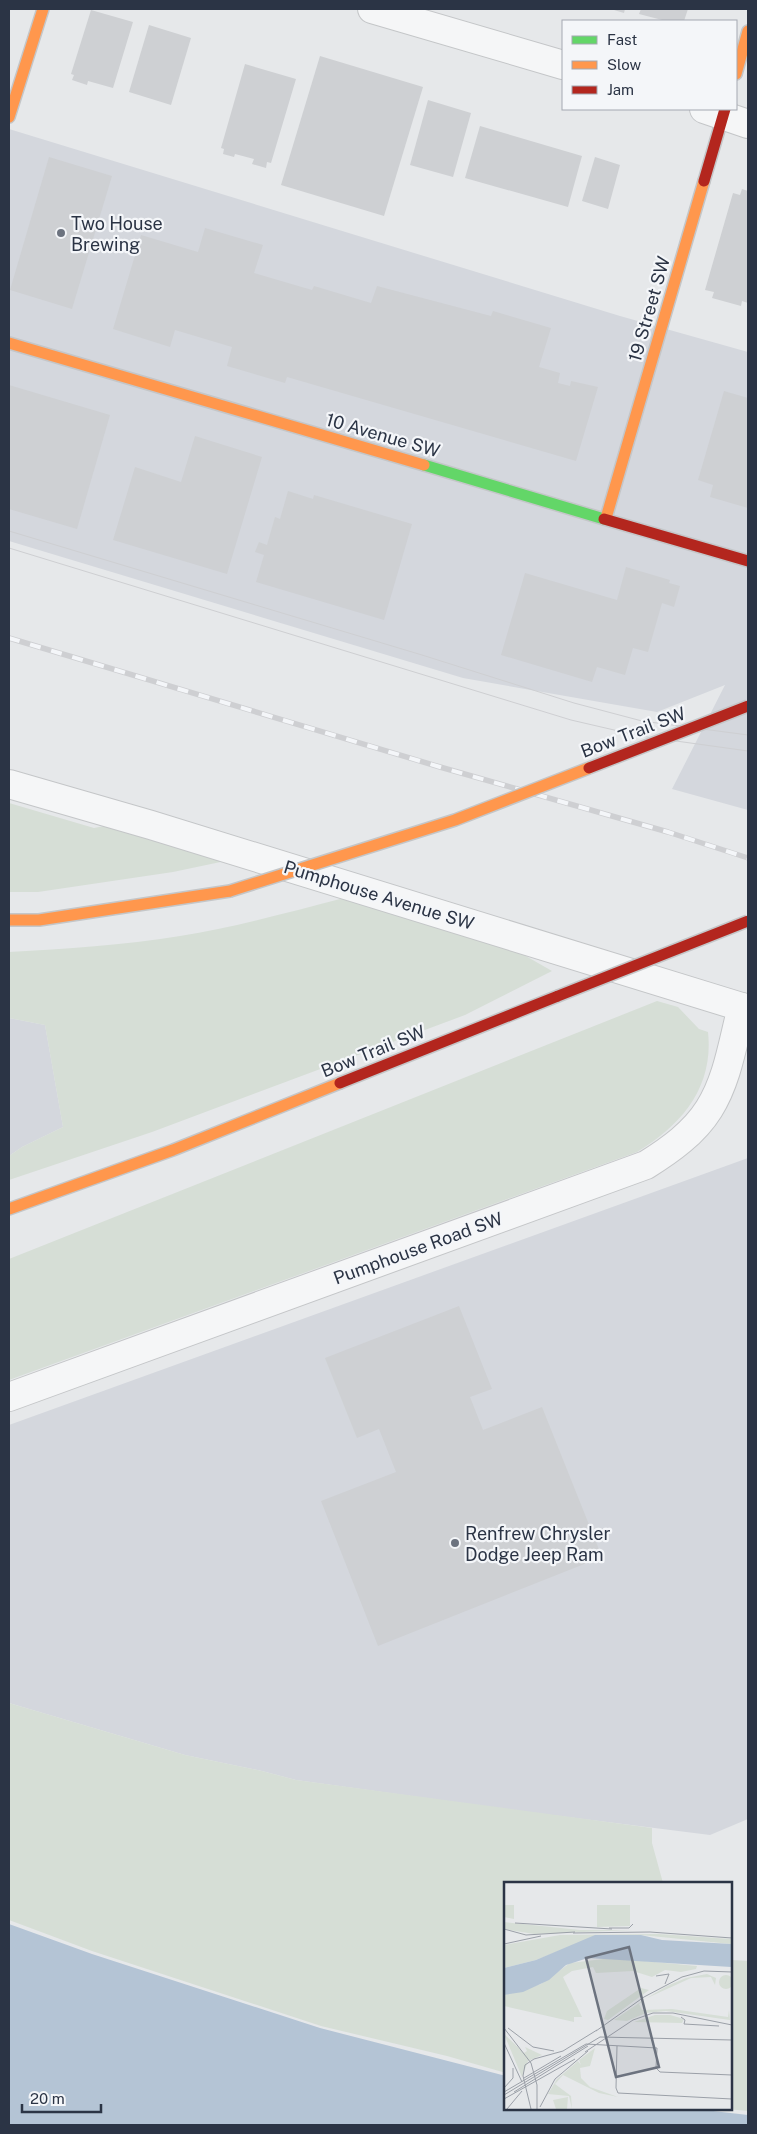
<svg xmlns="http://www.w3.org/2000/svg" width="757" height="2134" font-family="'Public Sans',sans-serif">
<style>
.built{fill:#d4d7dd}
.green{fill:#d6ded6}
.water{fill:#b4c4d5}
.building{fill:#ced0d3}
.lines{fill:none;stroke-linecap:round;stroke-linejoin:round}
.street-casing{stroke:#c4c6c8;stroke-width:30}
.fast-casing{stroke:#c4c6c8;stroke-width:14}
.slow-casing{stroke:#c4c6c8;stroke-width:14}
.jam-casing{stroke:#c4c6c8;stroke-width:14}
.street{stroke:#f5f6f7;stroke-width:28}
.fast{stroke:#63d668;stroke-width:11}
.slow{stroke:#ff974d;stroke-width:11}
.jam{stroke:#b3261e;stroke-width:11}
.tram{stroke:#cecfd2;stroke-width:1}
.rail-casing{stroke:#cecfd2;stroke-width:5.5}
.rail{stroke:#f4f6f9;stroke-width:4;stroke-dasharray:11;stroke-linecap:butt}
.slow-bridge-casing{stroke:#c4c6c8;stroke-width:14;stroke-linecap:butt}
.jam-bridge-casing{stroke:#c4c6c8;stroke-width:14;stroke-linecap:butt}
.slow-bridge{stroke:#ff974d;stroke-width:11}
.jam-bridge{stroke:#b3261e;stroke-width:11}
.poi-dot{fill:#6c737f;stroke:#f4f6f9;stroke-width:2}
.labels{text-anchor:middle;dominant-baseline:central;stroke-width:4.5;stroke-linejoin:round;paint-order:stroke}
.poi-label{font-size:18px;fill:#2b3445;stroke:#f4f6f9;text-anchor:start}
.street-label{font-size:18px;fill:#2b3445;stroke:#f4f6f9}
.inset-road{fill:none;stroke:#9ba0a8;stroke-width:1}
.view{fill:#6c737f;fill-opacity:0.15;stroke:#6c737f;stroke-width:2.5}
.inset-edge{fill:none;stroke:#2b3445;stroke-width:2.5}
</style>
<rect width="100%" height="100%" fill="#e6e8ea"/>
<g class="built">
<path d="M9 129 620 316 748 352V810L672 789 725 685 657 712 463 678 9 541Z"/>
<path d="M9 1018 45 1025 63 1127 22 1147 9 1156Z"/>
<path d="M748 1158V1819L710 1835 505 1809 296 1780 262 1771 185 1755 9 1703V1425Z"/>
</g>
<g class="green">
<path d="M9 803 94 828 109 825 230 860 173 872 38 892H9Z"/>
<path d="M344 898 517 951 552 971 465 1015 152 1132 9 1180V1156L22 1147 63 1127 45 1025 9 1018V952C66 949 123 945 180 936 235 927 290 912 344 898Z"/>
<path d="M657 1001 678 1007 699 1029 708 1032C714 1087 682 1125 637 1152L9 1380V1259Z"/>
<path d="M9 1703 185 1755 262 1771 296 1780 652 1828V1843L663 1883H506V2073L447 2056 321 2026 92 1951 9 1920Z"/>
<path d="M731 1960 748 1961V2111L716 2108H731Z"/>
</g>
<path class="water" d="M9 1924 92 1954 320 2028 506 2076V2108H687L748 2115V2125H9Z"/>
<g class="building">
<path d="M615 9H625L624 13 614 10Z"/>
<path d="M641 9H688L684 21H666L639 14Z"/>
<path d="M91 10 133 22 113 88 88 81 87 85 72 80 74 75 71 74Z"/>
<path d="M149 25 191 38 171 105 129 92Z"/>
<path d="M320 56 423 87 384 216 281 185Z"/>
<path d="M245 64 296 79 271 163 267 162 266 168 252 164 254 159 235 154 234 157 223 154 224 149 221 148Z"/>
<path d="M428 100 471 113 453 177 410 165Z"/>
<path d="M480 126 582 156 568 207 465 178Z"/>
<path d="M49 157 112 176 72 309 10 290Z"/>
<path d="M595 157 620 165 608 209 582 201Z"/>
<path d="M742 189 748 191V303L742 301 741 306 712 298 714 292 705 290 733 193 740 195Z"/>
<path d="M205 228 263 245 254 273 312 290 314 286 371 303 377 286 491 316 493 311 551 328 539 367 560 373 558 383 570 386 571 381 598 387 576 461 287 377 285 383 227 366 232 347 175 330 170 347 113 329 141 235 198 252Z"/>
<path d="M9 385 110 415 77 529 9 509Z"/>
<path d="M724 391 748 398V508L710 497 713 485 698 480Z"/>
<path d="M195 436 262 457 227 574 113 540 135 467 181 482Z"/>
<path d="M288 491 313 499 314 495 412 524 384 620 256 582 264 555 255 552 259 542 267 545 275 517 280 519Z"/>
<path d="M626 567 670 580 669 583 680 586 674 607 662 603 648 652 633 648 625 675 597 667 592 682 501 655 525 573 617 600Z"/>
<path d="M459 1306 492 1389 470 1397 483 1430 542 1407 602 1557 378 1646 321 1501 396 1472 379 1429 357 1438 325 1358Z"/>
</g>
<g class="lines">
<defs>
<g id="street">
<path d="M372 9 563 65"/>
<path d="M704 109 748 124"/>
<path d="M9 784 151 825 748 1009"/>
<path d="M9 1397 646 1165C670 1150 694 1133 709 1109 728 1079 733 1041 742 1007"/>
</g>
<path id="fast" d="M424 465 604 519"/>
<g id="slow">
<path d="M736 74 748 31"/>
<path d="M9 117 43 9"/>
<path d="M9 343 424 465"/>
<path d="M606 518 704 181"/>
<path d="M9 920H39L230 891"/>
<path d="M9 1209 173 1150 340 1083"/>
</g>
<g id="jam">
<path d="M704 181 725 109"/>
<path d="M604 519 748 561"/>
<path d="M340 1083 558 996"/>
</g>
</defs>
<use href="#street" class="street-casing"/>
<use href="#fast" class="fast-casing"/>
<use href="#slow" class="slow-casing"/>
<use href="#jam" class="jam-casing"/>
<use href="#street" class="street"/>
<use href="#fast" class="fast"/>
<use href="#slow" class="slow"/>
<use href="#jam" class="jam"/>
<g class="tram">
<path d="M9 531 422 655 574 703 642 721 748 735"/>
<path d="M9 548 571 720 640 736 748 751"/>
</g>
<defs>
<path id="rail" d="M9 638 440 767 668 832 748 858"/>
</defs>
<use href="#rail" class="rail-casing"/>
<use href="#rail" class="rail"/>
<defs>
<path id="slow-bridge" d="M230 891 455 820 589 768"/>
<g id="jam-bridge">
<path d="M589 768 748 706"/>
<path d="M558 996 748 921"/>
</g>
</defs>
<use href="#slow-bridge" class="slow-bridge-casing"/>
<use href="#jam-bridge" class="jam-bridge-casing"/>
<use href="#slow-bridge" class="slow-bridge"/>
<use href="#jam-bridge" class="jam-bridge"/>
</g>
<g class="poi-dot">
<circle cx="61" cy="233" r="5"/>
<circle cx="455" cy="1543" r="5"/>
</g>
<g class="labels">
<g class="poi-label">
<text x="71" y="223">Two House<tspan x="71" dy="21">Brewing</tspan></text>
<text x="465" y="1533">Renfrew Chrysler<tspan x="465" dy="21">Dodge Jeep Ram</tspan></text>
</g>
<g class="street-label">
<text transform="translate(649 309) rotate(-74)">19 Street SW</text>
<text transform="translate(383 435) rotate(16)">10 Avenue SW</text>
<text transform="translate(633 732) rotate(-21)">Bow Trail SW</text>
<text transform="translate(379 895) rotate(17)">Pumphouse Avenue SW</text>
<text transform="translate(373 1051) rotate(-22)">Bow Trail SW</text>
<text transform="translate(418 1248) rotate(-20)">Pumphouse Road SW</text>
</g>
</g>
<g transform="translate(504 1882)">
<rect width="228" height="228" fill="#e6e8ea"/>
<path d="M0 23H10V37L0 35ZM93 23H126V44L93 45ZM0 40 76 48H129L30 52 0 47ZM155 52 227 57V62L137 53 88 56 32 78 0 86V63L56 53ZM108 76 193 84 192 87 177 90 161 88 148 95 129 89 92 91 89 85 68 89 59 95 78 135H70V140L0 124V113L37 102 66 81ZM203 92 212 96 211 103 207 95 187 96 141 117 135 122 138 128 168 127 224 135 225 128 226 138 162 129 142 131 123 139 110 138 138 119 163 104 182 96ZM215 100a7 7 0 1 1 14 0a7 7 0 1 1-14 0ZM137 106 145 108 104 138 100 137 103 129ZM151 133H166L180 137 178 141 130 140ZM0 152 20 171 23 169 21 165 38 173 24 179 18 195ZM91 166 86 184 76 186 77 196 86 205 114 215 95 211 59 193 51 202 67 214 68 227 65 214 44 212 53 197 74 179 77 183 75 178ZM64 215 63 227H52L49 218Z" fill="#d6ded6"/>
<path d="M91 53H137L158 58 227 62V85L84 76 62 83 45 98 19 110 0 113V86L32 78Z" fill="#b4c4d5"/>
<path class="inset-road" d="M11 41 108 47M105 46H125L129 42M0 47 22 53 71 50M69 51 146 50 228 56M0 62 37 54M152 94 165 92 161 102M177 135 181 138 180 142 215 144M0 146 27 181 33 203V227M4 146 29 165 50 169M92 149 140 115 178 95 200 89 228 90M0 161 18 200M113 164 112 206 114 211 228 217M81 170 129 138 149 131H169L228 143M20 196 57 174M0 206 9 196V186M0 210 82 162 153 166 152 186 156 190 228 193M10 210 84 164M0 213 96 155 228 158M0 217 71 177M36 225 51 197 84 169M3 227 18 209M27 227 19 194 21 183 30 177 59 169 93 148"/>
<path class="view" d="M125 65 155 185 112 195 82 76Z"/>
<rect width="228" height="228" class="inset-edge"/>
</g>
<rect width="757" height="2134" fill="none" stroke="#2b3445" stroke-width="20"/>
<rect x="562" y="20" width="175" height="90" fill="#f4f6f9" stroke="#a4a8b1"/>
<rect x="572" y="36" width="25" height="8" fill="#63d668" stroke="#a4a8b1"/>
<text x="607" y="45" font-size="15" fill="#2b3445">Fast</text>
<rect x="572" y="61" width="25" height="8" fill="#ff974d" stroke="#a4a8b1"/>
<text x="607" y="70" font-size="15" fill="#2b3445">Slow</text>
<rect x="572" y="86" width="25" height="8" fill="#b3261e" stroke="#a4a8b1"/>
<text x="607" y="95" font-size="15" fill="#2b3445">Jam</text>
<path d="M22 2104v8h79v-8" fill="none" stroke="#2b3445" stroke-width="2.5"/>
<text x="30" y="2104" font-size="15" fill="#2b3445" stroke="#f4f6f9" stroke-width="4" paint-order="stroke">20 m</text>
</svg>
